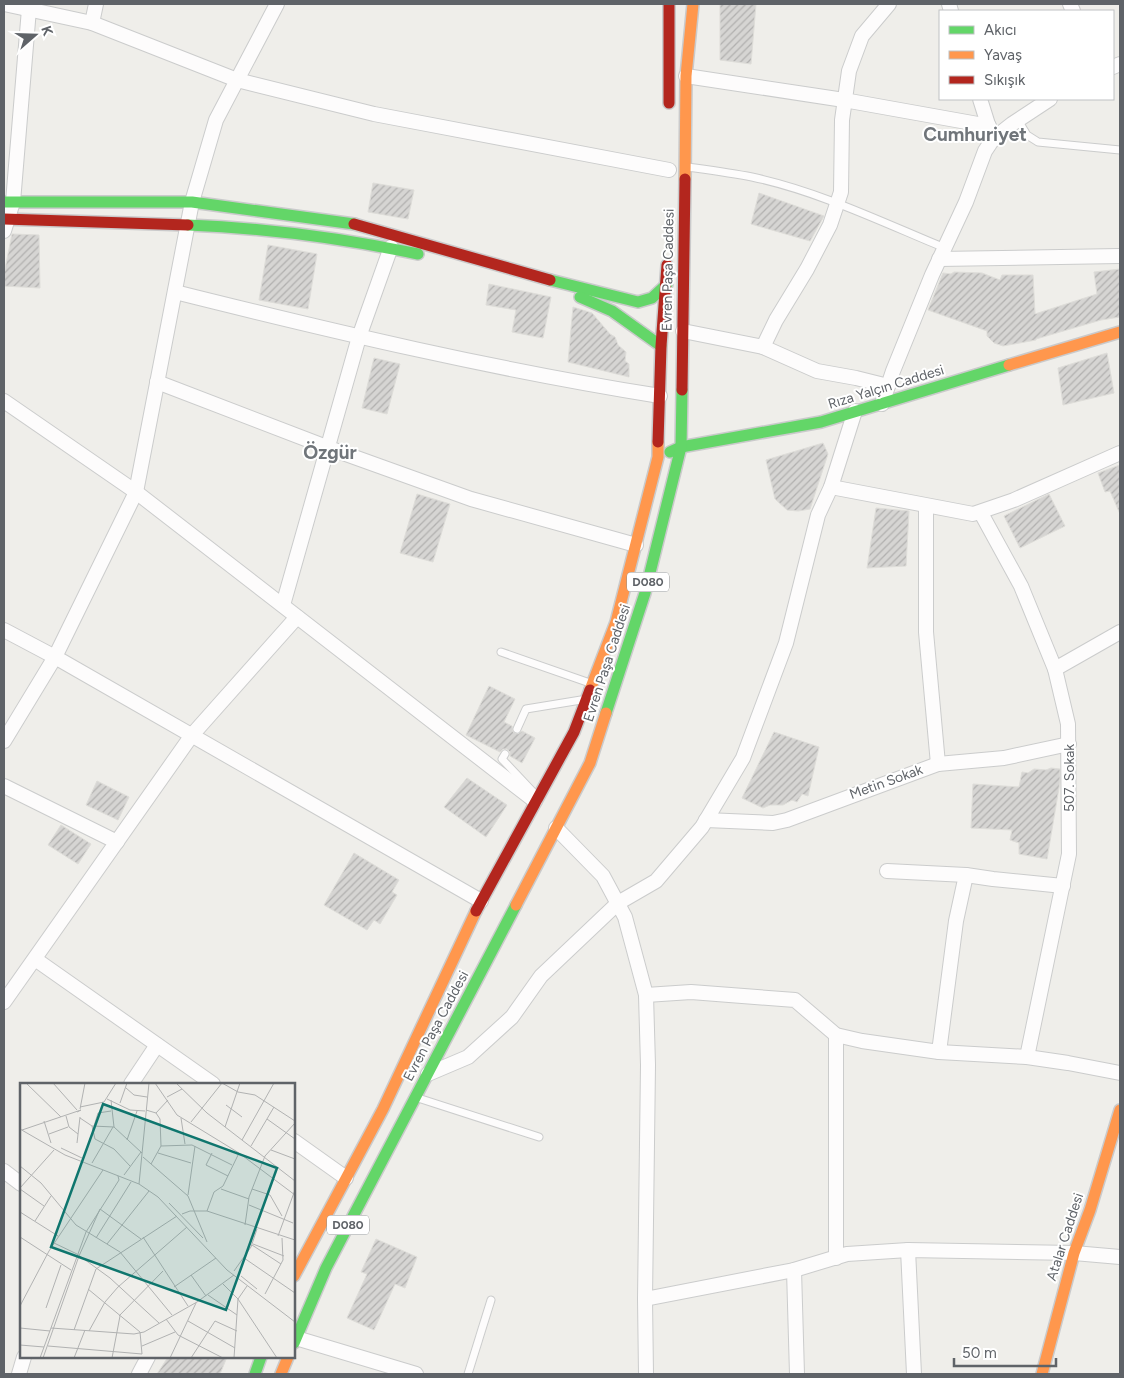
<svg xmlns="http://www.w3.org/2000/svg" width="1124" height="1378" font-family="Figtree,sans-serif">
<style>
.building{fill:url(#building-hatch);stroke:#deddd9}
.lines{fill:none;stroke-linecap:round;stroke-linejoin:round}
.lane-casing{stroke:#cbcccc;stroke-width:9}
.street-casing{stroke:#cbcccc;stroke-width:16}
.fast-casing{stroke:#cacacb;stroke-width:14}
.slow-casing{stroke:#cacacb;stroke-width:14}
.jam-casing{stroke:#cacacb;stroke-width:14}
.lane{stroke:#fdfcfc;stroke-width:7}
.street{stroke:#fdfcfc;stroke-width:14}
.fast{stroke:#63d668;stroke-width:11}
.slow{stroke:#ff974d;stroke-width:11}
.jam{stroke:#b3261e;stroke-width:11}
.labels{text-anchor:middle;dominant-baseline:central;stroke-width:4;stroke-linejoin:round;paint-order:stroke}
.shield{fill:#fff;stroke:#8f9295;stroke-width:1}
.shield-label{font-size:12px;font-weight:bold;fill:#5f6368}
.street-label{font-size:14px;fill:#5f6368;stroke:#fff}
.district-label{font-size:19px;font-weight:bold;fill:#70757a;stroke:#fff}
.inset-road{fill:none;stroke:#b1b2b2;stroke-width:1}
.view{fill:#0f766e;fill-opacity:0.15;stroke:#0f766e;stroke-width:2.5}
.inset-edge{fill:none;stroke:#5f6368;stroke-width:2.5}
</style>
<defs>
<pattern id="building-hatch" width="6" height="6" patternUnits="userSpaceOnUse" patternTransform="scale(1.25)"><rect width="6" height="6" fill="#d6d5d3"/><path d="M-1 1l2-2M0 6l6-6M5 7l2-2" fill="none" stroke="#b1b0af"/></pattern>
</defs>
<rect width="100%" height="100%" fill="#efeeea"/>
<g class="building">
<path d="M720 4H756L751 64 720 60Z"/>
<path d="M373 183 414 190 408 219 368 212Z"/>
<path d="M759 193 824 216 810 241 751 224Z"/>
<path d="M12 234 39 235 40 288 4 286V274Z"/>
<path d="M268 245 317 254 308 309 259 300Z"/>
<path d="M1120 269V317L1101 320 1036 339V340L1003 346 994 343 987 336V331L928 310 943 273 951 274 954 272 982 273 1000 280 1002 275H1033L1035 314 1097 294 1094 272Z"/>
<path d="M489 284 551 297 543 338 512 332 516 310 486 305Z"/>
<path d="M573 307 592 313 610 334 615 337 618 345 626 352 625 361 629 364V377L568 362Z"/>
<path d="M1107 353 1114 393 1063 405 1058 368Z"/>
<path d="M374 358 400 364 387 414 362 408Z"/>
<path d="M823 443 828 454 810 509 798 511 787 510 775 499 766 460Z"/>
<path d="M1120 465V514L1110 491 1105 492 1098 473Z"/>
<path d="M417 494 450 504 433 562 400 553Z"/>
<path d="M1049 494 1065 526 1020 548 1004 516Z"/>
<path d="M876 508 909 511 906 566 867 568Z"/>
<path d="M489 686 515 699 504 722 512 726 513 732 518 734 522 731 535 738 522 763 510 756V752L507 749H503L500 752 466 735Z"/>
<path d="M774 732 819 747 808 796 802 794 797 802 792 800 783 805H770L763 808 742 798Z"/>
<path d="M1051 768 1060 769V782L1047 859 1019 854V843L1010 840 1012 830 971 828 973 784 1019 787 1022 772 1028 773 1034 769 1046 770Z"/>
<path d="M467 778 507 805 486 837 444 807Z"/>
<path d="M97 781 129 797 118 820 86 805Z"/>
<path d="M61 825 91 844 78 864 48 845Z"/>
<path d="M354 853 399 880 392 892 397 895 380 924 374 920 367 930 324 905Z"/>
<path d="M376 1239 417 1257 405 1288 395 1284 374 1330 347 1318 367 1274 361 1272Z"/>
<path d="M168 1357H227L220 1374H157Z"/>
</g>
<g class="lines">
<defs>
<g id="lane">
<path d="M1018 120 1027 135 1038 142 1120 150"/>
<path d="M688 167C709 170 731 173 752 177 818 191 882 222 945 248"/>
<path d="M501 652 587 682"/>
<path d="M517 729 526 709 581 700"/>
<path d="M505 754 502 759 534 793"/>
<path d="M418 1098 539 1137"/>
<path d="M468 1374 491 1300"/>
</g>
<g id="street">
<path d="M4 4 92 23 237 80 374 114 669 170"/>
<path d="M949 4 951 11"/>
<path d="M1070 4 1073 11"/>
<path d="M92 23 96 4"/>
<path d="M1113 67 1120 64"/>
<path d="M686 76 844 100 989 126"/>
<path d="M980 99 991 134"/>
<path d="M4 231 13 202 29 9"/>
<path d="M939 259 1120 256"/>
<path d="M175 292C335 332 496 370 660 396"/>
<path d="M683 331 763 347 817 371 856 378 888 386"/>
<path d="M763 347 776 320 807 269 830 225 841 192 842 120 849 71 862 36 889 4"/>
<path d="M157 382 329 448 471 499 636 545"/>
<path d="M4 401 136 492 535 801"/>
<path d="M882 404 893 371 932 275 966 202 985 151 993 139 1012 124 1050 99"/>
<path d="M831 487 973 514 1014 500 1120 453"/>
<path d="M926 506V632L938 764"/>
<path d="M981 513 1021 586 1055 669 1068 724 1069 854 1027 1057"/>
<path d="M283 605 359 337 391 247"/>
<path d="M4 630 55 657 481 901"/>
<path d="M1055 669 1120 632"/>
<path d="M4 741 55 657 136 492 192 202 216 120 277 4"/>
<path d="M4 786 117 842"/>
<path d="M706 820 773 823 787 820 938 764 1004 758 1069 744"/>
<path d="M556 828 603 876 625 917 646 995 648 1065 645 1299 646 1374"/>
<path d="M887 871 966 875"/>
<path d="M35 959 213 1084"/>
<path d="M646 995 691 992 795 1000 836 1035 862 1041 939 1052 1027 1057 1068 1063 1120 1073"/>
<path d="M4 1002 192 735 297 617"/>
<path d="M939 1052 956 921 966 875 993 879 1063 886"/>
<path d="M428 1074 468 1057 512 1017 541 976 618 903 656 881 702 827 743 758 786 643 818 515 831 487 855 411"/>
<path d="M131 1084 157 1045"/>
<path d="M294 1141 346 1178"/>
<path d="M4 1171 21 1184"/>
<path d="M908 1250 914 1374"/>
<path d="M836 1258V1035"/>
<path d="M794 1270 797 1374"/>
<path d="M645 1299 794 1270 847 1254 908 1250 1074 1253 1120 1257"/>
<path d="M296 1338 416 1374"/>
<path d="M19 1374 24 1357"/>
<path d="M139 1374 148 1357"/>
</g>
<g id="fast">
<path d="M4 202H192L354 224"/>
<path d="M188 225C265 228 342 238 418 254"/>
<path d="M550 280 638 302 652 298 667 284"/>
<path d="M580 297 612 311 661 346"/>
<path d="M670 452 681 447 821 422 1009 365"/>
<path d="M606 713 645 593 681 447 682 390"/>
<path d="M294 1343 326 1268 516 905"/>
<path d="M255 1374 261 1357"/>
</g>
<g id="slow">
<path d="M685 179 686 76 693 4"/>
<path d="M1009 365 1120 332"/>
<path d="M590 690 616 622 658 457V442"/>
<path d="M516 905 590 763 606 713"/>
<path d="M294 1276 383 1109 476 911"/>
<path d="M281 1374 288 1357"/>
<path d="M1042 1374 1074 1253 1090 1210 1120 1110"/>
</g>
<g id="jam">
<path d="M669 4V103"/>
<path d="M4 219 188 225"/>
<path d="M354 224 550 280"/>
<path d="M682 390 685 179"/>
<path d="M658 442 661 346 667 265"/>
<path d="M476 911 574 732 590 690"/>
</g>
</defs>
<use href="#lane" class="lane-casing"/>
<use href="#street" class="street-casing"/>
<use href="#fast" class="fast-casing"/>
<use href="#slow" class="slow-casing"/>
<use href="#jam" class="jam-casing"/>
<use href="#lane" class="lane"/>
<use href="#street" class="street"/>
<use href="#fast" class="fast"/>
<use href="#slow" class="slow"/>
<use href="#jam" class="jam"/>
</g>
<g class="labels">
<g class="shield">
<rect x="627" y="572.5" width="42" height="19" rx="4"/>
<rect x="327" y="1215.5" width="42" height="19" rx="4"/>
</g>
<g class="shield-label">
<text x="648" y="582">D080</text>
<text x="348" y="1225">D080</text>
</g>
<g class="street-label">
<text transform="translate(668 270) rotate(-89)">Evren Paşa Caddesi</text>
<text transform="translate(886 387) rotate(-17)">Rıza Yalçın Caddesi</text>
<text transform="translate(607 663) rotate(-72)">Evren Paşa Caddesi</text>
<text transform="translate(1069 778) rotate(-90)">507. Sokak</text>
<text transform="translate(886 782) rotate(-20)">Metin Sokak</text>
<text transform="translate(436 1026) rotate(-62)">Evren Paşa Caddesi</text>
<text transform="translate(1065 1237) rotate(-72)">Atalar Caddesi</text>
</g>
<g class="district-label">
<text x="975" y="134">Cumhuriyet</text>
<text x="330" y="452">Özgür</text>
</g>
</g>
<g transform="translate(20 1083)">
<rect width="275" height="275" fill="#efeeea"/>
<path class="inset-road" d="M6 0 41 34M33 0 57 27M135 0 157 32 219 70 275 112M156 0 187 30 275 98M202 0 218 9 235 12 275 38M106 5 114 12 127 14M147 14 162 6M87 16 110 27 125 28M91 17 94 44 122 70M100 20 107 0M206 22 222 34M60 24 84 19 96 0M60 26 65 0M126 27 136 30 148 17M46 33 49 44 58 51M60 35 72 43 94 44M161 35 165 61M247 36 275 56M24 38 31 60M171 39 202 0M72 43 75 56 94 66 110 83M74 43 78 30 91 28M205 44 220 0M0 46 45 72 119 101 138 114 207 187 275 239M2 47 61 27 57 29M29 51 48 44M107 57 117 28M222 57 254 0M57 60 60 34M141 63 172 62 212 82M231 63 254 24M41 65 62 75M251 67 275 76M138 70 171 80M192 70 186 82 208 93M123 74 168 113 187 159M72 80 93 44M131 81 141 63 140 36 136 30M0 83 21 100 56 142 100 169 152 232M104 92 121 69M119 101 129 0M0 105 34 67M0 106 24 123M201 106 229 116M232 106 250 112 262 133M168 112 175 63M149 120 183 155M229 122 273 140M80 126 121 156M187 128 194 109 203 103 219 70M0 129 38 153M162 131 170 128H187L275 157M15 138 31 113M225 142 229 114 245 73 275 40M258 153 275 107M0 154 51 187M123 154 168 223M76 155 111 99M34 160 57 171 90 195 139 240M87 161 129 108M233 161 264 173M232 162 261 181M224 175 275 210M214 188 231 164 237 146M171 192 186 213M221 193 237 206M203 201 218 216 257 275M154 204 196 175M245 211 263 177 262 155M188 212 217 232M0 223 29 168 83 87M26 225 41 182M99 233 143 188M146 236 158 252 203 275M168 238 215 265M0 245 30 248M31 245 114 251 124 249 177 219 214 192M54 247 76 186 157 133M69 248 85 219 98 204 167 144M0 262 24 264M28 263 122 271 120 249 68 206M122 263 155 249M20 275 66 149 99 97 98 93M23 275 59 173 80 126M54 275 65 247M92 275 100 233M150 275 176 220M171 275 195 238 217 248M214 275 218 216 227 203"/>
<path class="view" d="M83 21 257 85 206 227 31 164Z"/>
<rect width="275" height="275" class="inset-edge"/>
</g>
<rect width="1124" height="1378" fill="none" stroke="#5f6368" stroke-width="10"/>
<rect x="939" y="10" width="175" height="90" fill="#ffffff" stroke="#bfc1c3"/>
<rect x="949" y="26" width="25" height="8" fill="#63d668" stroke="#bfc1c3"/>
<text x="984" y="35" font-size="15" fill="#5f6368">Akıcı</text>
<rect x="949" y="51" width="25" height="8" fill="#ff974d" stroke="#bfc1c3"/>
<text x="984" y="60" font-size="15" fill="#5f6368">Yavaş</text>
<rect x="949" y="76" width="25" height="8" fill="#b3261e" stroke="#bfc1c3"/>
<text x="984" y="85" font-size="15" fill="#5f6368">Sıkışık</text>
<g transform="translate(35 35) rotate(70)" stroke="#ffffff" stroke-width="4" paint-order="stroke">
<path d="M0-4L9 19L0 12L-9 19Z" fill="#5f6368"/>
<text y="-8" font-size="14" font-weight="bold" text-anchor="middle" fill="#5f6368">K</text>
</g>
<path d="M954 1358v8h102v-8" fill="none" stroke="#5f6368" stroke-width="2.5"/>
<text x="962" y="1358" font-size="15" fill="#5f6368" stroke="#ffffff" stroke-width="4" paint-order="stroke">50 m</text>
</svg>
